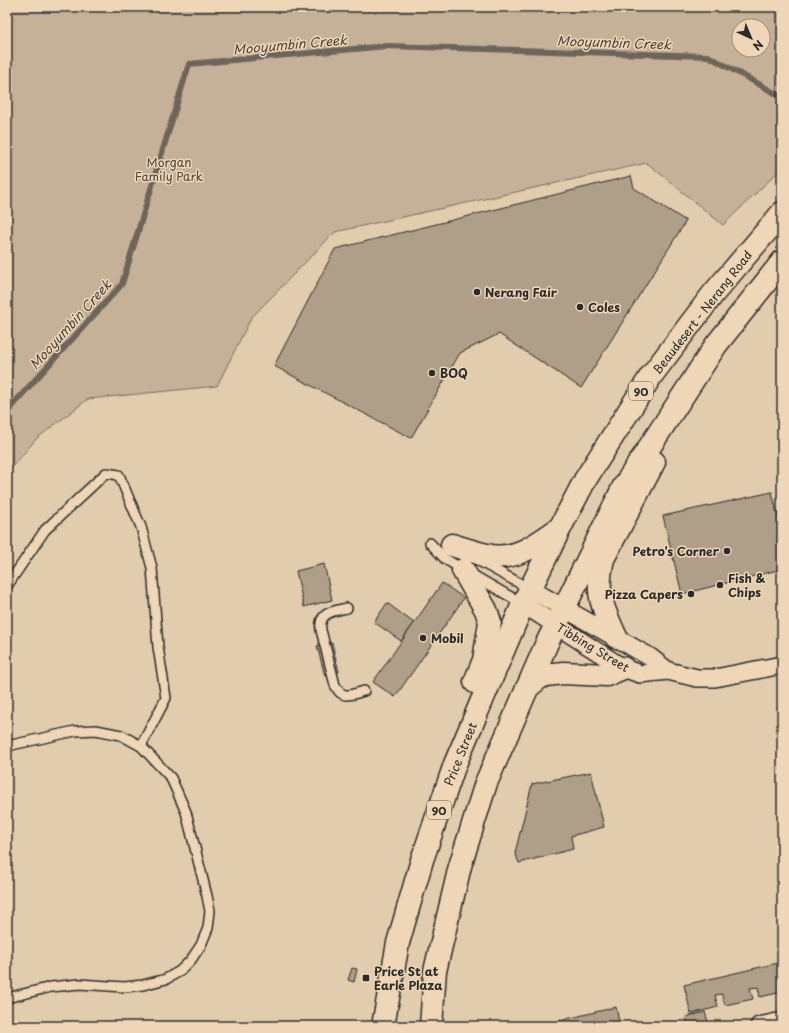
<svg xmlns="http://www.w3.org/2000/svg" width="789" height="1033" font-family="'Playpen Sans',sans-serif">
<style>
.green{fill:#c4b198;stroke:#786e62;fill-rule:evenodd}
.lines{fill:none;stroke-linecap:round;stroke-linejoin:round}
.stream{stroke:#6e655a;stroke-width:6}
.building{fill:#af9f89;stroke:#2b2b2b}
.service-casing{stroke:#2b2b2b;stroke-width:12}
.minor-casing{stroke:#2b2b2b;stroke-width:20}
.primary-casing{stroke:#2b2b2b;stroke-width:25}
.service{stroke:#eed6b6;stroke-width:9}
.minor{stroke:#eed6b6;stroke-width:17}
.primary{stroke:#eed6b6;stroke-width:22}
.poi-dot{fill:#2b2b2b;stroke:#eed6b6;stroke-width:1.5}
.labels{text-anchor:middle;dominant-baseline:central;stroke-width:3;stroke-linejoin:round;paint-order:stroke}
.shield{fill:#eed6b6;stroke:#665e55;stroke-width:1}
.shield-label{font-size:11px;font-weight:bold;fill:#2b2b2b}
.park-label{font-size:12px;fill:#4a4641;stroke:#eed6b6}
.poi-label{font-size:12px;font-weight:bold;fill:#2b2b2b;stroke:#eed6b6;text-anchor:start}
.street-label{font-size:12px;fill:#2b2b2b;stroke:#eed6b6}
.water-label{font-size:13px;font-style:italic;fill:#47433e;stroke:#eed6b6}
</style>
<rect width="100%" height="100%" fill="#e2ccae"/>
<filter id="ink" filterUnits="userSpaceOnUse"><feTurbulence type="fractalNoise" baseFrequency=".025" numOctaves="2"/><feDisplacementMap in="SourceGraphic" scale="8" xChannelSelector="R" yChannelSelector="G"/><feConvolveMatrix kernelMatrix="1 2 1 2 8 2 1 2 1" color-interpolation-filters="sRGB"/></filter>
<g filter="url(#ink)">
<path class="green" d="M7 7H782V168L723 225 647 163 335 232 251 318 217 386 88 399 36 439 7 473ZM739 26H763V50H739Z"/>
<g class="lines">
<path class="stream" d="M7 411 122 284 189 64 387 46 708 56 782 97"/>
</g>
<g class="building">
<path d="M631 176 634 188 686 221 581 388 499 334 460 353 411 438 274 366 335 249Z"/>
<path d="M772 492 782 533V569L682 594 663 516Z"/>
<path d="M324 564 332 600 304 607 296 571Z"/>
<path d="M442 583 464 598 395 697 373 682Z"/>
<path d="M387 603 414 623 401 641 374 622Z"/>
<path d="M332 643 339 672 325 676 317 646Z"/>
<path d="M591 772 604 827 571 836 573 849 519 863 515 853 532 784Z"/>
<path d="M782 962V992L760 997 758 987 750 988 753 999 725 1005 722 994 715 995 718 1007 691 1014 684 985Z"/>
<path d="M352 968 357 969 354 982 348 980Z"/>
<path d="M616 1007 620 1026H538Z"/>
<path d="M705 1012 708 1022 705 1023V1026H688L686 1017Z"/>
</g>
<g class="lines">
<defs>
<g id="service">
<path d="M430 543 445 559 523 604"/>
<path d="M479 561 530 589"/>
<path d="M7 586 45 530 106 473 119 475 141 527 152 568 158 647 166 698 141 746"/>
<path d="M347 608C334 611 318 612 321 630L335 685C342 700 350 695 364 691"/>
<path d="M7 746 75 731 96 730 121 735 141 746 171 778 186 812 207 896 210 911 208 928 201 945 191 960 180 971 166 979 143 985 124 987 79 984 51 987 7 998"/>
</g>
<g id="minor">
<path d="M530 589 650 657 668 671"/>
<path d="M523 604 623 668 640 674 668 671 697 678H715L782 665"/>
<path d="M759 1026 782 1021"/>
</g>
<g id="primary">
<path d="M452 545C465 549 479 554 492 556 518 560 539 542 560 528"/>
<path d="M463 570 486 610 490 622 484 660 475 682"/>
<path d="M616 637C602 607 595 593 603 559L654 462"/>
<path d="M527 688 539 678 546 675 563 673 607 675 623 668"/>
<path d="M383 1026 398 943 422 860 455 764 523 604 560 528 585 480 651 376 713 294 782 213"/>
<path d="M431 1026 435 971 460 866 486 783 546 645 624 486 716 345 782 262"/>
</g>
</defs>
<use href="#service" class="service-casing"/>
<use href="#minor" class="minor-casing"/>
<use href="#primary" class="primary-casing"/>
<use href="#service" class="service"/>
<use href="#minor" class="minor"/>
<use href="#primary" class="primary"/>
</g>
</g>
<g class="poi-dot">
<circle cx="477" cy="292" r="4"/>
<circle cx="580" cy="307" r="4"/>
<circle cx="432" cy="373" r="4"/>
<circle cx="727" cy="551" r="4"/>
<circle cx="720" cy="585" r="4"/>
<circle cx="691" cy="594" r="4"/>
<circle cx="423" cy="638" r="4"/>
<rect x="362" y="974" width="8" height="8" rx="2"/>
</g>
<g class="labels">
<g class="shield">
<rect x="629" y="382" width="24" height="18" rx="3"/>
<rect x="427" y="801" width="24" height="18" rx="3"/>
</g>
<g class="shield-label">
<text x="641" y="391">90</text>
<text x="439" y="810">90</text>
</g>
<g class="park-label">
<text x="169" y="162">Morgan<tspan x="169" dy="14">Family Park</tspan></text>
</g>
<g class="poi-label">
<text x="485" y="292">Nerang Fair</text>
<text x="588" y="307">Coles</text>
<text x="440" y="373">BOQ</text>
<text x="719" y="551" text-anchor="end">Petro's Corner</text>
<text x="728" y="578">Fish &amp;<tspan x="728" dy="14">Chips</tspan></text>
<text x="683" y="594" text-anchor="end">Pizza Capers</text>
<text x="431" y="638">Mobil</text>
<text x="374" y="971">Price St at<tspan x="374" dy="14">Earle Plaza</tspan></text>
</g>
<g class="street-label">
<text transform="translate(702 312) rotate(-52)">Beaudesert - Nerang Road</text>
<text transform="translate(593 647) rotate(31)">Tibbing Street</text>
<text transform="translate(460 754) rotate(-68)">Price Street</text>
</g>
<g class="water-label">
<text transform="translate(614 42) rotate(2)">Mooyumbin Creek</text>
<text transform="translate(290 44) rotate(-5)">Mooyumbin Creek</text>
<text transform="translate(70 324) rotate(-48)">Mooyumbin Creek</text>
</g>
</g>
<rect width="789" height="1033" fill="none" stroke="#eed6b6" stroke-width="24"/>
<rect x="12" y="12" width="765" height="1009" fill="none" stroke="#2b2b2b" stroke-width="1.5" filter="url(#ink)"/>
<g transform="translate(751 38) rotate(136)"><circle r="19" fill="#eed6b6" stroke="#a0927e"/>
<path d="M0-3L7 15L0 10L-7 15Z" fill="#2b2b2b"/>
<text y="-6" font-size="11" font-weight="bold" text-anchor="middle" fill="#2b2b2b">N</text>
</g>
</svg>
